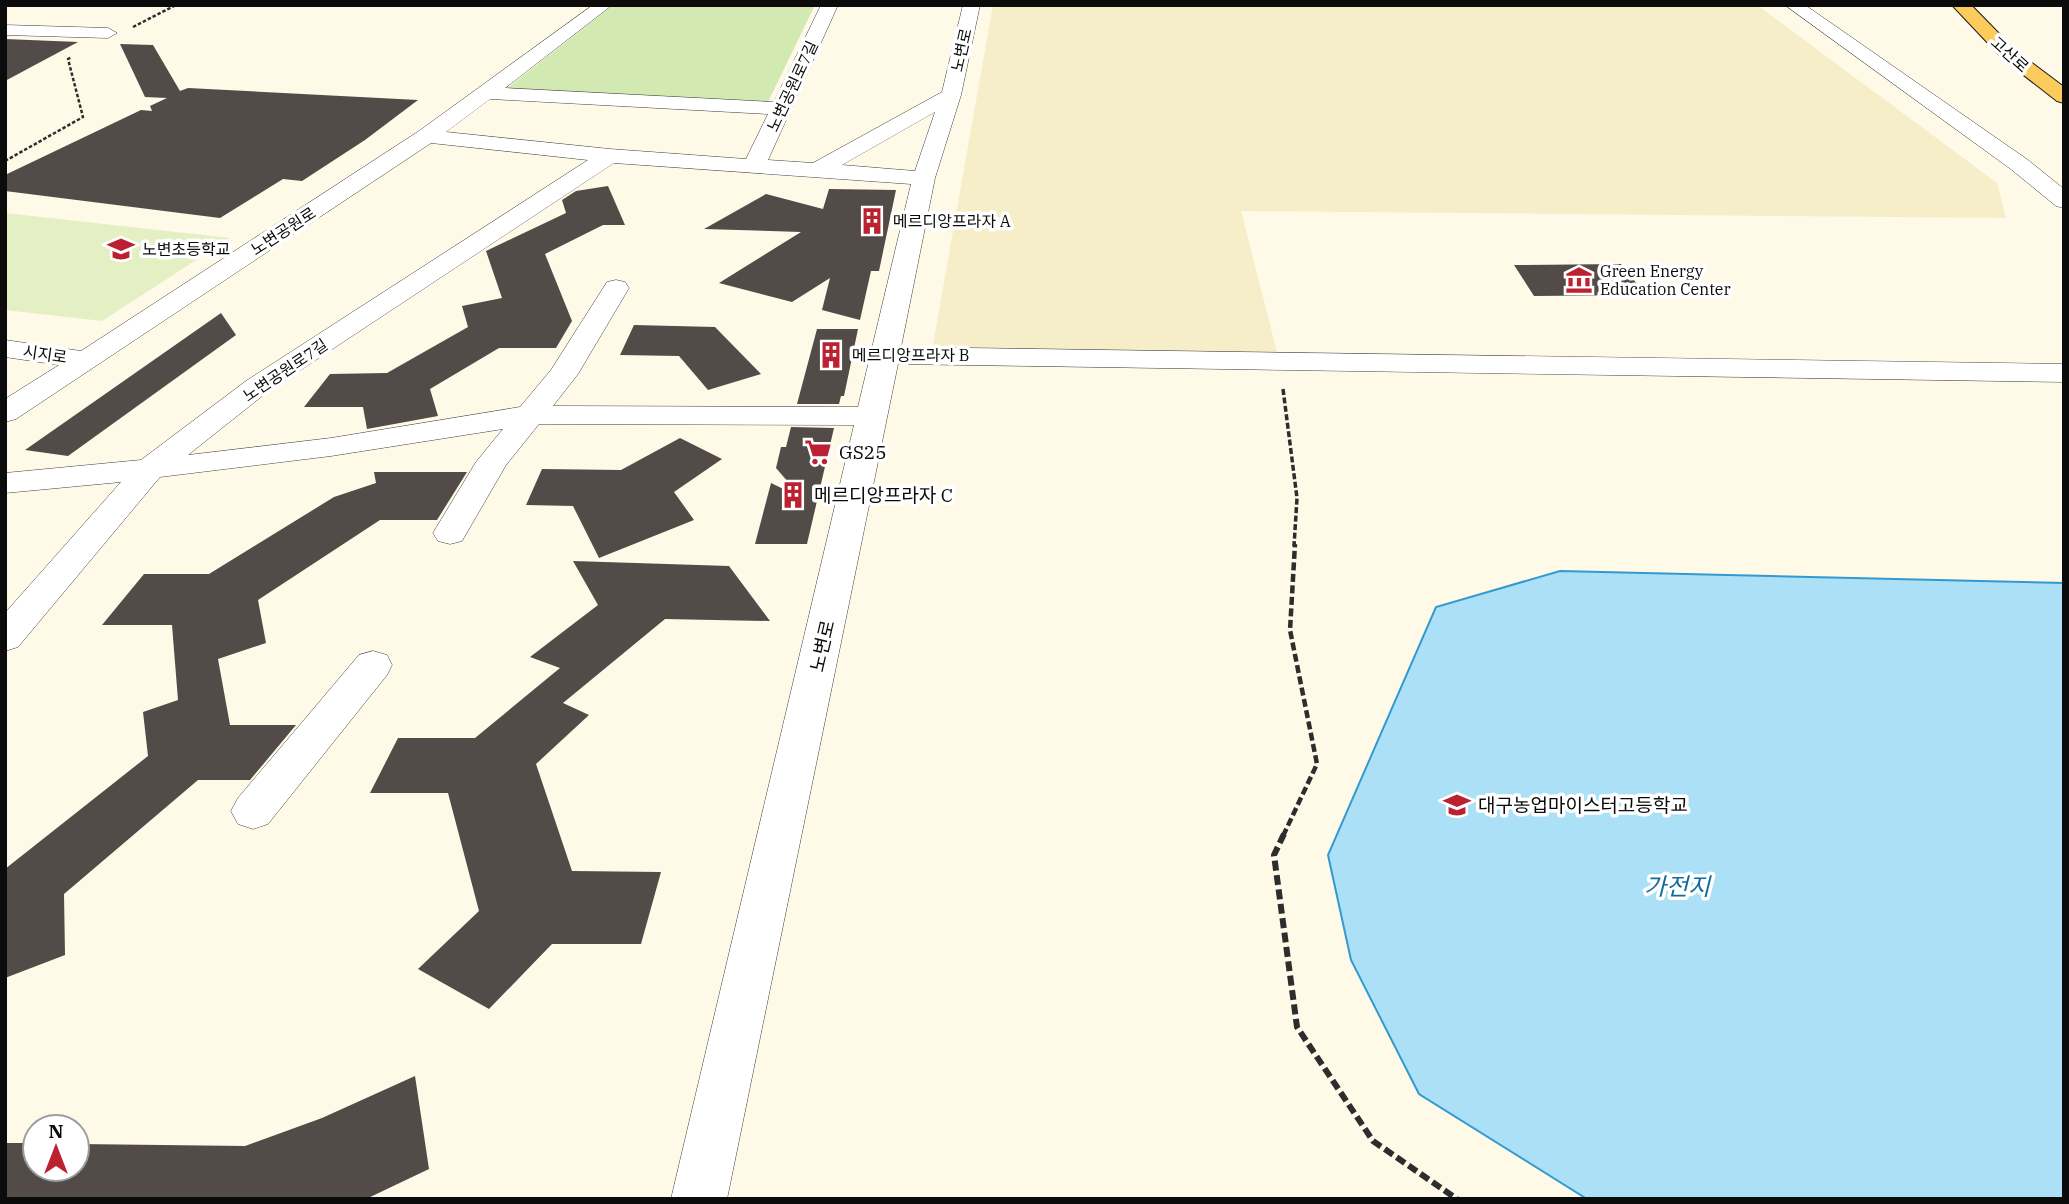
<svg xmlns="http://www.w3.org/2000/svg" width="2069" height="1204" font-family="'IBM Plex Serif','Noto Sans KR',serif">
<style>
.farmland{fill:#f5eec9}
.green{fill:#d2e9b2}
.pitch{fill:#e4f0c4}
.water{fill:#ace0f7;stroke:#329acf;stroke-width:2}
.building{fill:#534b47}
.lines{fill:none;stroke-linecap:round;stroke-linejoin:round}
.minor-casing{stroke:#3e3e3e;stroke-width:1}
.major-casing{stroke:#1c1c1c;stroke-width:2}
.path-far3{stroke:#2d2d2d;stroke-width:2.5;stroke-dasharray:3.5 2;stroke-linecap:butt}
.path-far2{stroke:#2d2d2d;stroke-width:3.5;stroke-dasharray:6 2.5;stroke-linecap:butt}
.path-far1{stroke:#2d2d2d;stroke-width:4.5;stroke-dasharray:8 3.5;stroke-linecap:butt}
.path{stroke:#2d2d2d;stroke-width:6;stroke-dasharray:10 4.5;stroke-linecap:butt}
.minor{fill:#fff;fill-rule:evenodd}
.major{fill:#fbcb5c;fill-rule:evenodd}
.labels{text-anchor:middle;dominant-baseline:central;stroke-width:7;stroke-linejoin:round;paint-order:stroke}
.far-street-label{font-size:16px;fill:#0b0b0b;stroke:#fff}
.far-poi-label{font-size:16px;fill:#0b0b0b;stroke:#fff;text-anchor:start}
.poi-label{font-size:19px;fill:#0b0b0b;stroke:#fff;text-anchor:start}
.street-label{font-size:19px;fill:#0b0b0b;stroke:#fff}
.near-water-label{font-size:24px;font-style:italic;fill:#136a9e;stroke:#fff}
</style>
<rect width="100%" height="100%" fill="#fff9e8"/>
<path class="farmland" d="M993 5H1757L1997 183 2006 218 1241 211 1279 360 931 356Z"/>
<path class="green" d="M613 5H815L768 102 506 89Z"/>
<path class="pitch" d="M5 213 230 238 102 321 5 310Z"/>
<path class="water" d="M1560 571 2064 583V1199H1587L1419 1094 1351 960 1328 855 1436 607Z"/>
<g class="building">
<path d="M5 39 78 42 5 81Z"/>
<path d="M120 44 153 45 180 91 188 88 418 100 365 140 302 181 283 179 220 218 5 191V175L141 110 152 111 150 106 167 98 145 97Z"/>
<path d="M608 186 625 225H603L545 254 572 321 556 348H499L430 389 438 416 367 429 363 407H304L330 374 387 373 468 327 462 306 502 298 486 251 566 213 562 200 576 191Z"/>
<path d="M829 189 896 190 879 271H871L860 320 822 310 830 278 792 302 719 283 801 232 704 229 766 194 823 209Z"/>
<path d="M1621 264 1646 295 1534 296 1514 265Z"/>
<path d="M221 313 236 335 68 456 25 450Z"/>
<path d="M634 325 715 327 761 374 708 390 679 356 620 355Z"/>
<path d="M817 329H858L844 396H841L839 404H797Z"/>
<path d="M791 427 834 428 807 544H755L771 483 802 498 776 468 781 447H786Z"/>
<path d="M680 438 722 459 674 492 694 520 599 558 573 506 526 505 542 469 621 470Z"/>
<path d="M374 472H467L437 520H380L258 600 266 643 218 659 230 725H296L250 780H198L64 894 65 955 5 978V869L148 756 143 712 178 700 172 625H102L144 574H209L334 497 376 483Z"/>
<path d="M573 561 729 566 770 621 665 619 563 703 589 715 536 764 572 871 661 872 641 944H552L489 1009 418 969 479 911 448 793H370L398 738H475L560 668 530 657 598 605Z"/>
<path d="M415 1076 429 1169 366 1199H5V1143H35V1169H77V1144L245 1146 322 1118Z"/>
</g>
<g class="lines">
<defs>
<g id="minor">
<path d="M593 5H612L505 88 774 102 821 5H838L768 160 813 163 942 92 963 5H980L961 95 935 178 901 347 2064 364V382L898 364 727 1199H671L854 425 539 424 506 465 462 541 450 544 438 541 433 533 476 462 503 429 331 456 160 477 18 647 5 651V613L121 482 5 493V473L141 460 246 381 588 160 431 143 16 419 5 422V399L59 365 5 357V340L81 351 419 131ZM490 99 768 114 746 159 610 149 446 132ZM935 112 915 171 842 165ZM614 163 911 184 858 407 553 406 578 374 629 288 625 282 616 280 607 282 551 370 520 407 331 438 188 455 266 393Z"/>
<path d="M1785 5H1805L2028 160 2064 189V208L2056 206 2012 170Z"/>
<path d="M5 25 108 28 117 33 108 38 5 35Z"/>
<path d="M373 651 387 655 392 665 387 675 268 824 253 829 238 824 231 811 238 798 359 655Z"/>
</g>
<path id="major" d="M1952 5H1971L2016 51 2064 87V103L2057 101 2003 59Z"/>
</defs>
<use href="#minor" class="minor-casing"/>
<use href="#major" class="major-casing"/>
<g class="path-far3">
<path d="M133 27 176 5"/>
<path d="M5 161 83 117 68 59 72 57"/>
</g>
<path class="path-far2" d="M1283 389 1297 498 1294 546"/>
<path class="path-far1" d="M1283 836 1317 764 1290 630 1295 544"/>
<path class="path" d="M1284 834 1274 855 1297 1027 1373 1141 1457 1199"/>
<use href="#minor" class="minor"/>
<use href="#major" class="major"/>
</g>
<defs>
<symbol id="building-bare" viewBox="-9 -9 18 18"><path d="M-4-6H4V6H1V3H-1V6H-4ZM-2.5-4.3h1.7v1.8h-1.7ZM.8-4.3h1.7v1.8H.8ZM-2.5-1h1.7V.8h-1.7ZM.8-1h1.7V.8H.8Z" fill="#bc2132" stroke="#fff" stroke-width="2.5" paint-order="stroke"/></symbol>
<symbol id="school-bare" viewBox="-9 -9 18 18"><path d="M0-5L7-2L0 1L-7-2ZM-4 1L0 2.5L4 1V4Q0 6-4 4Z" fill="#bc2132" stroke="#fff" stroke-width="2.5" paint-order="stroke"/></symbol>
<symbol id="museum-bare" viewBox="-9 -9 18 18"><path d="M0-6L6-3V-2H-6V-3ZM-5-1h2V3h-2ZM-1-1h2V3h-2ZM3-1h2V3H3ZM-6 4H6V6H-6Z" fill="#bc2132" stroke="#fff" stroke-width="2.5" paint-order="stroke"/></symbol>
<symbol id="supermarket-bare" viewBox="-9 -9 18 18"><path d="M-6-5.5h2.5l.6 2H6L4.5 2H-2.5L-4.4-4H-6ZM-1.5 3.2a1.3 1.3 0 1 0 .1 0ZM3 3.2a1.3 1.3 0 1 0 .1 0Z" fill="#bc2132" stroke="#fff" stroke-width="2.5" paint-order="stroke"/></symbol>
</defs>
<g fill-rule="evenodd">
<use href="#building-bare" x="853" y="202" width="38" height="38"/>
<use href="#school-bare" x="102" y="230" width="38" height="38"/>
<use href="#museum-bare" x="1560" y="261" width="38" height="38"/>
<use href="#building-bare" x="812" y="336" width="38" height="38"/>
<use href="#supermarket-bare" x="799" y="433" width="38" height="38"/>
<use href="#building-bare" x="774" y="476" width="38" height="38"/>
<use href="#school-bare" x="1438" y="786" width="38" height="38"/>
</g>
<g class="labels">
<g class="far-street-label">
<text transform="translate(961 50) rotate(-77)">노변로</text>
<text transform="translate(2010 54) rotate(42)">고산로</text>
<text transform="translate(792 86) rotate(-65)">노변공원로7길</text>
<text transform="translate(283 231) rotate(-33)">노변공원로</text>
<text transform="translate(45 354) rotate(8)">시지로</text>
<text transform="translate(285 370) rotate(-34)">노변공원로7길</text>
</g>
<g class="far-poi-label">
<text x="893" y="221">메르디앙프라자 A</text>
<text x="142" y="249">노변초등학교</text>
<text x="1600" y="271">Green Energy<tspan x="1600" dy="18">Education Center</tspan></text>
<text x="852" y="355">메르디앙프라자 B</text>
</g>
<g class="poi-label">
<text x="839" y="452">GS25</text>
<text x="814" y="495">메르디앙프라자 C</text>
<text x="1478" y="805">대구농업마이스터고등학교</text>
</g>
<g class="street-label">
<text transform="translate(822 646) rotate(-77)">노변로</text>
</g>
<g class="near-water-label">
<text x="1677" y="886">가전지</text>
</g>
</g>
<rect width="2069" height="1204" fill="none" stroke="#0b0b0b" stroke-width="14"/>
<g transform="translate(56 1148)"><circle r="33" fill="#ffffff" stroke="#9d9d9d" stroke-width="2"/>
<path d="M0-5L12 26L0 18L-12 26Z" fill="#bc2132"/>
<text y="-10" font-size="19" font-weight="bold" text-anchor="middle" fill="#0b0b0b">N</text>
</g>
</svg>
